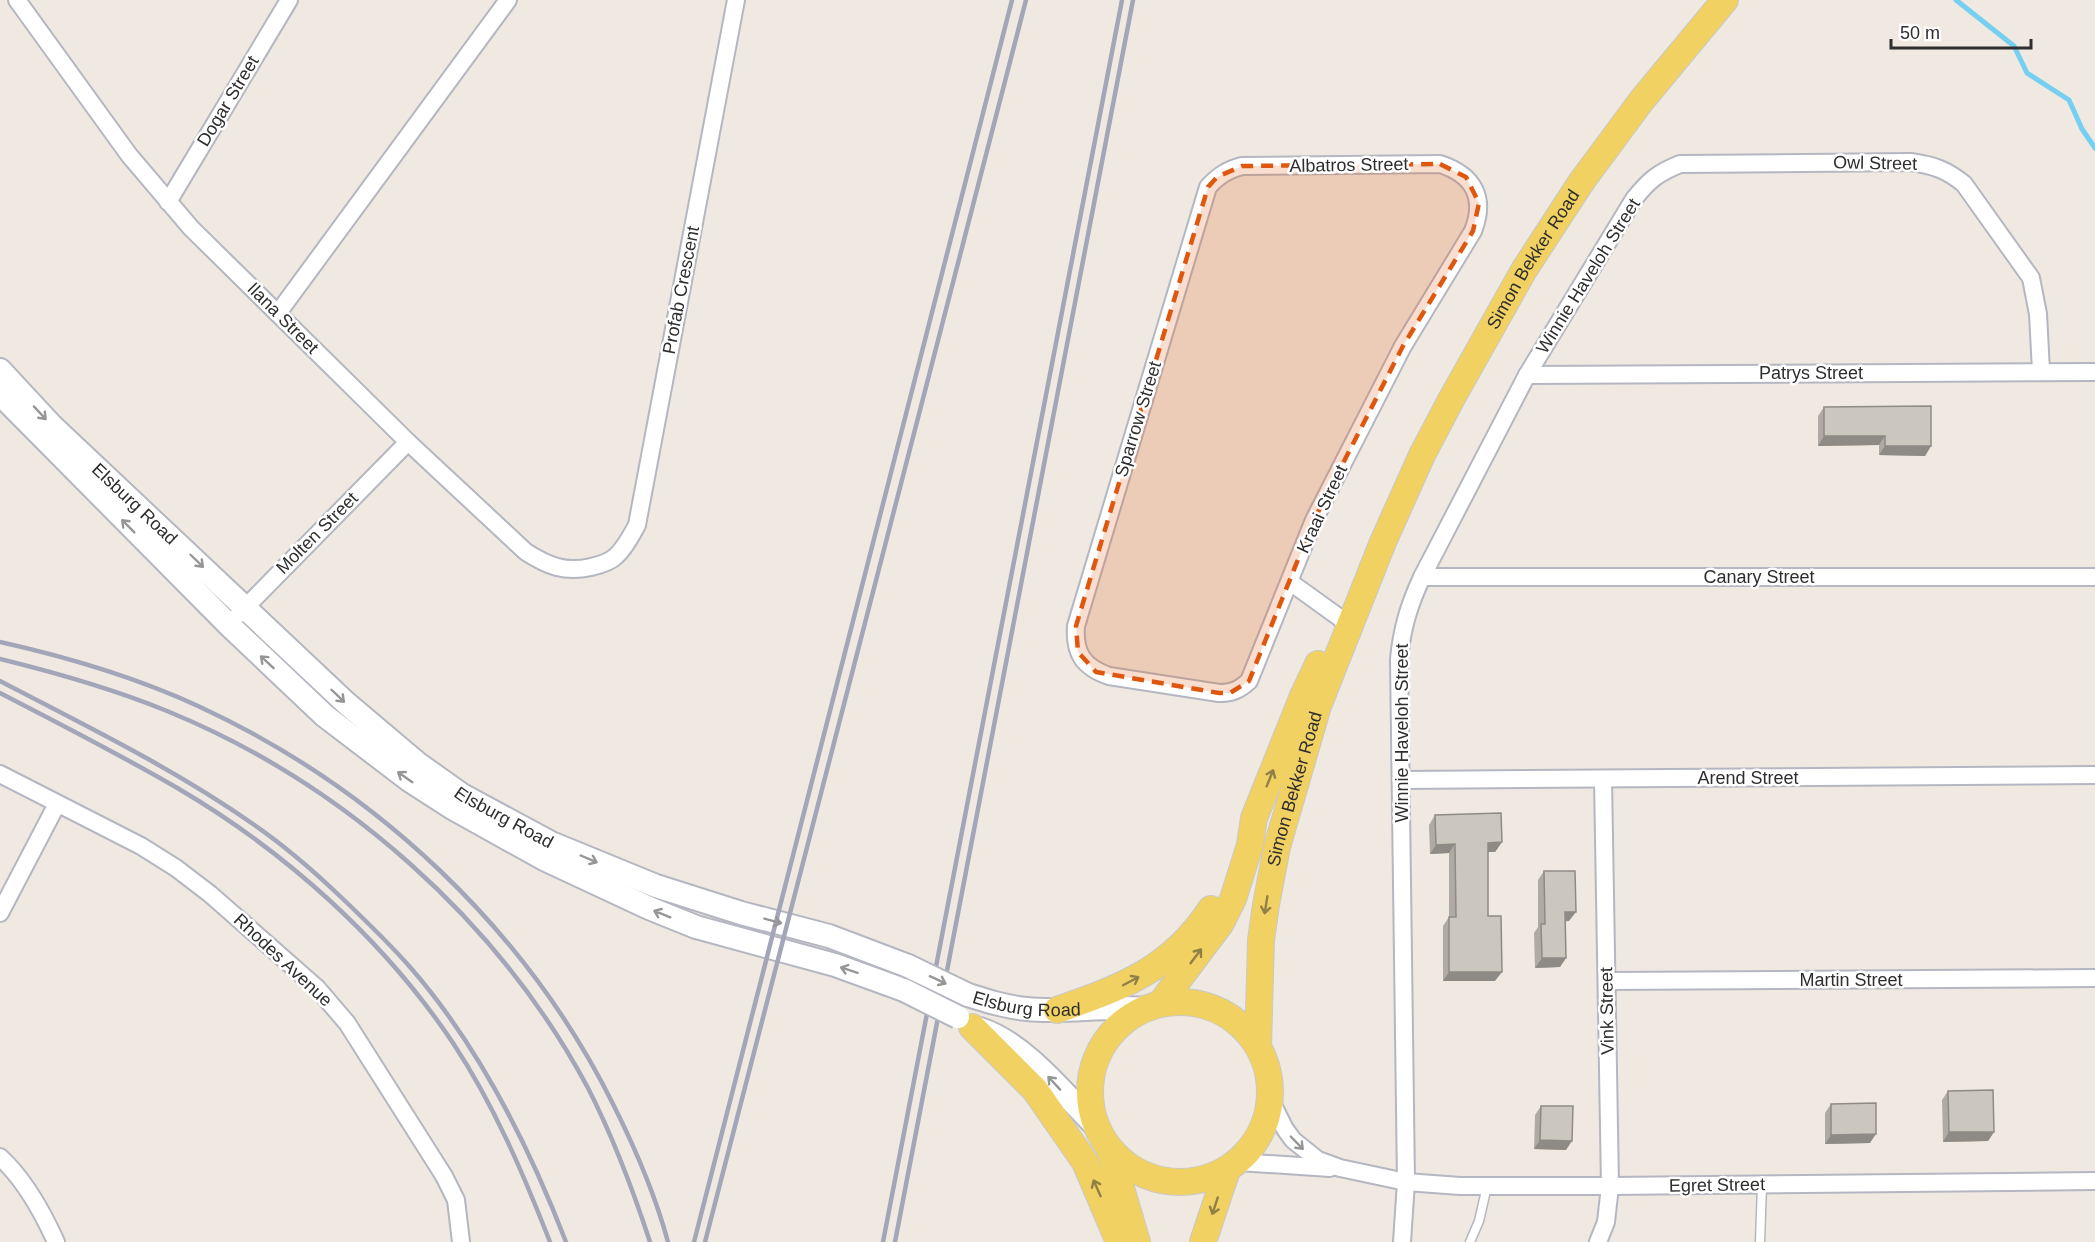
<svg xmlns="http://www.w3.org/2000/svg" width="2095" height="1242" font-family="Helvetica,sans-serif">
<style>
.lines{fill:none;stroke-linecap:round;stroke-linejoin:round}
.stream{stroke:#75cff0;stroke-width:5}
.lane-casing{stroke:#b4b7c1;stroke-width:11}
.street-casing{stroke:#b4b7c1;stroke-width:20}
.secondary-casing{stroke:#b4b7c1;stroke-width:26}
.primary-casing{stroke:#c9c9c9;stroke-width:28}
.lane{stroke:#fff;stroke-width:8}
.street{stroke:#fff;stroke-width:16}
.secondary{stroke:#fff;stroke-width:22}
.primary{stroke:#f2d163;stroke-width:26}
.rail{stroke:#a3a6b8;stroke-width:4.5}
.secondary-bridge-casing{stroke:#b4b7c1;stroke-width:26;stroke-linecap:butt}
.secondary-bridge{stroke:#fff;stroke-width:22}
.wall{fill:#afaba4}
.shaded-wall{fill:#8e8b86}
.building{fill:#cbc7bf;stroke:#8e8b86;stroke-width:1.5}
.oneway{stroke:#969696}
.oneway2{stroke:#908048}
.marked{fill:#df570e;fill-opacity:0.2;stroke:#df570e;stroke-width:4.5;stroke-dasharray:12 8;stroke-linejoin:round}
.labels{text-anchor:middle;dominant-baseline:central;stroke-width:5;stroke-linejoin:round;paint-order:stroke}
.street-label{font-size:18px;fill:#2e2e2e;stroke:#fff}
</style>
<rect width="100%" height="100%" fill="#efe9e1"/>
<g class="lines">
<path class="stream" d="M1956 0 2014 46 2027 73 2069 100 2082 129 2095 148"/>
<defs>
<g id="lane">
<path d="M1470 1242 1479 1221 1487 1186"/>
<path d="M1760 1242 1762 1185"/>
</g>
<g id="street">
<path d="M17 0 129 155 191 228 408 442 526 552C548 566 565 573 591 567 600 565 610 562 616 556 625 548 631 536 637 525L736 0"/>
<path d="M1440 164C1474 175 1486 198 1473 231L1403 346 1314 520 1249 681C1239 690 1232 693 1219 693L1109 676C1083 667 1074 653 1076 626L1208 187C1218 176 1227 170 1242 166Z"/>
<path d="M168 202 289 0"/>
<path d="M278 313 508 0"/>
<path d="M1527 375 2095 372"/>
<path d="M1422 577H2095"/>
<path d="M1290 582 1340 618 1350 629"/>
<path d="M238 615 408 442"/>
<path d="M0 774 141 846 176 868 210 894 317 988 347 1023 444 1176 456 1200 461 1242"/>
<path d="M1402 780 2095 775"/>
<path d="M0 913 57 804"/>
<path d="M1607 981 2095 978"/>
<path d="M1270 1099 1285 1129 1293 1140 1318 1160 1340 1168 1406 1182 1460 1186H1610L2095 1181"/>
<path d="M0 1157C25 1180 42 1211 56 1242"/>
<path d="M1238 1162 1330 1168"/>
<path d="M1402 1242 1406 1182 1399 659C1402 628 1409 605 1422 577L1527 375 1634 199C1649 180 1658 173 1680 164L1911 162C1933 165 1947 170 1964 184L2031 278 2038 314 2041 371"/>
<path d="M1598 1242 1606 1222 1610 1186 1603 779"/>
</g>
<g id="secondary">
<path id="s1" d="M0 370 52 426 346 703 417 763 462 795 551 843 656 886 741 913 829 936 908 966"/>
<path d="M0 394 230 626 325 716 409 780 454 809 544 859 649 908 696 927 835 965 904 990"/>
<path id="s2" d="M968 995C987 1001 1006 1007 1027 1009 1066 1013 1104 1005 1143 1009"/>
<path d="M980 1029C1025 1044 1062 1092 1095 1125"/>
</g>
<g id="primary">
<circle cx="1180" cy="1092" r="90"/>
<path d="M1161 1003 1221 923 1233 899 1250 845 1254 818 1303 696 1318 664"/>
<path d="M1057 1010C1122 987 1171 970 1211 909"/>
<path d="M972 1027 1035 1090 1085 1162 1119 1242"/>
<path id="s3" d="M1258 1046 1261 940 1266 905 1277 847 1318 706 1383 542 1422 455 1452 398 1524 270 1582 181 1642 100 1725 0"/>
<path d="M1110 1151 1137 1242"/>
<path d="M1203 1242 1227 1170"/>
</g>
</defs>
<use href="#lane" class="lane-casing"/>
<use href="#street" class="street-casing"/>
<use href="#secondary" class="secondary-casing"/>
<use href="#primary" class="primary-casing"/>
<use href="#lane" class="lane"/>
<use href="#street" class="street"/>
<use href="#secondary" class="secondary"/>
<use href="#primary" class="primary"/>
<g class="rail">
<path d="M0 642C67 657 135 677 198 706 376 788 527 930 614 1106 636 1150 655 1194 668 1242"/>
<path d="M0 659C57 673 113 689 167 711 343 783 498 920 588 1088 613 1137 633 1190 650 1242"/>
<path d="M0 681C86 726 173 768 253 824 285 846 315 872 343 899 366 921 389 943 410 967 478 1045 529 1146 566 1242"/>
<path d="M0 693C60 724 121 755 179 789 286 852 384 940 453 1043 494 1105 523 1173 550 1242"/>
<path d="M694 1242 1012 0"/>
<path d="M705 1242 1026 0"/>
<path d="M883 1242 1122 0"/>
<path d="M895 1242 1133 0"/>
</g>
<defs>
<g id="secondary-bridge">
<path d="M908 966 968 995"/>
<path d="M904 990 958 1017"/>
</g>
</defs>
<use href="#secondary-bridge" class="secondary-bridge-casing"/>
<use href="#secondary-bridge" class="secondary-bridge"/>
</g>
<g class="wall">
<path d="M1824 407 1931 446 1925 456 1879 455V445L1818 446V416Z"/>
<path d="M1435 815 1502 842 1495 852H1488V916L1495 981H1443V926L1449 917V853L1430 854 1429 825Z"/>
<path d="M1544 871 1569 921H1566V958L1560 967 1535 968 1534 933 1538 927V880Z"/>
<path d="M1948 1091 1994 1132 1988 1141 1943 1142 1942 1100Z"/>
<path d="M1831 1104 1870 1143 1825 1144V1113Z"/>
<path d="M1541 1106 1566 1150 1534 1149 1535 1115Z"/>
</g>
<g class="shaded-wall">
<path d="M1824 436H1885L1879 445 1818 446Z"/>
<path d="M1885 446H1931L1925 456 1879 455Z"/>
<path d="M1502 842 1495 852H1482L1488 843Z"/>
<path d="M1455 844 1449 853 1430 854 1436 845Z"/>
<path d="M1565 912H1576L1569 921 1559 922Z"/>
<path d="M1542 958H1566L1560 967 1535 968Z"/>
<path d="M1449 972H1502L1495 981H1443Z"/>
<path d="M1949 1132H1994L1988 1141 1943 1142Z"/>
<path d="M1876 1134 1870 1143 1825 1144 1831 1135Z"/>
<path d="M1540 1140 1572 1141 1566 1150 1534 1149Z"/>
</g>
<g class="building">
<path d="M1931 406V446H1885V436H1824V407Z"/>
<path d="M1501 813 1502 842 1488 843V916H1501L1502 972H1449V917H1456L1455 844 1436 845 1435 815Z"/>
<path d="M1544 871H1575L1576 912H1565L1566 958H1542L1541 924H1545Z"/>
<path d="M1993 1090 1994 1132H1949L1948 1091Z"/>
<path d="M1876 1103V1134L1831 1135V1104Z"/>
<path d="M1541 1106H1573L1572 1141 1540 1140Z"/>
</g>
<defs><path id="oneway-shaft" d="M-6 0H5M1.5-3L5.5 0L1.5 3" fill="none" stroke-width="1.6" stroke-linecap="round" stroke-linejoin="round" transform="scale(1.5)"/></defs>
<g class="oneway">
<use href="#oneway-shaft" transform="translate(40 413) rotate(47)"/>
<use href="#oneway-shaft" transform="translate(128 526) rotate(-135)"/>
<use href="#oneway-shaft" transform="translate(197 561) rotate(44)"/>
<use href="#oneway-shaft" transform="translate(267 662) rotate(-137)"/>
<use href="#oneway-shaft" transform="translate(338 696) rotate(44)"/>
<use href="#oneway-shaft" transform="translate(405 777) rotate(-145)"/>
<use href="#oneway-shaft" transform="translate(589 859) rotate(23)"/>
<use href="#oneway-shaft" transform="translate(662 914) rotate(-158)"/>
<use href="#oneway-shaft" transform="translate(773 921) rotate(15)"/>
<use href="#oneway-shaft" transform="translate(849 970) rotate(-162)"/>
<use href="#oneway-shaft" transform="translate(938 980) rotate(25)"/>
<use href="#oneway-shaft" transform="translate(1054 1083) rotate(-133)"/>
<use href="#oneway-shaft" transform="translate(1297 1143) rotate(46)"/>
</g>
<g class="oneway2">
<use href="#oneway-shaft" transform="translate(1270 778) rotate(-68)"/>
<use href="#oneway-shaft" transform="translate(1266 905) rotate(99)"/>
<use href="#oneway-shaft" transform="translate(1196 956) rotate(-53)"/>
<use href="#oneway-shaft" transform="translate(1131 981) rotate(-28)"/>
<use href="#oneway-shaft" transform="translate(1097 1188) rotate(-114)"/>
<use href="#oneway-shaft" transform="translate(1215 1206) rotate(108)"/>
</g>
<path class="marked" d="M1440 164 1466 177 1479 203 1473 231 1403 346 1314 520 1249 681 1230 693H1219L1096 672 1078 652 1076 626 1208 187 1217 177 1242 166Z"/>
<g class="labels">
<g class="street-label">
<text transform="translate(228 101) rotate(-59)">Dogar Street</text>
<text transform="translate(1875 163) rotate(1)">Owl Street</text>
<text transform="translate(1349 165) rotate(-1)">Albatros Street</text>
<text stroke="none"><textPath href="#s3" startOffset="844">Simon Bekker Road</textPath></text>
<text transform="translate(1588 276) rotate(-58)">Winnie Haveloh Street</text>
<text transform="translate(681 290) rotate(-79)">Profab Crescent</text>
<text transform="translate(283 318) rotate(45)">Ilana Street</text>
<text x="1811" y="373">Patrys Street</text>
<text transform="translate(1138 419) rotate(-73)">Sparrow Street</text>
<text stroke="none"><textPath href="#s1" startOffset="190">Elsburg Road</textPath></text>
<text transform="translate(1322 509) rotate(-65)">Kraai Street</text>
<text transform="translate(317 533) rotate(-45)">Molten Street</text>
<text x="1759" y="577">Canary Street</text>
<text transform="translate(1402 733) rotate(-90)">Winnie Haveloh Street</text>
<text x="1748" y="778">Arend Street</text>
<text stroke="none"><textPath href="#s3" startOffset="261">Simon Bekker Road</textPath></text>
<text stroke="none"><textPath href="#s1" startOffset="676">Elsburg Road</textPath></text>
<text transform="translate(283 960) rotate(43)">Rhodes Avenue</text>
<text x="1851" y="980">Martin Street</text>
<text stroke="none"><textPath href="#s2" startOffset="60">Elsburg Road</textPath></text>
<text transform="translate(1607 1011) rotate(-91)">Vink Street</text>
<text transform="translate(1717 1185) rotate(-1)">Egret Street</text>
</g>
</g>
<path d="M1891 39v9h140v-9" fill="none" stroke="#2e2e2e" stroke-width="3"/>
<text x="1900" y="39" font-size="18" fill="#2e2e2e" stroke="#ffffff" stroke-width="4.5" paint-order="stroke">50 m</text>
</svg>
